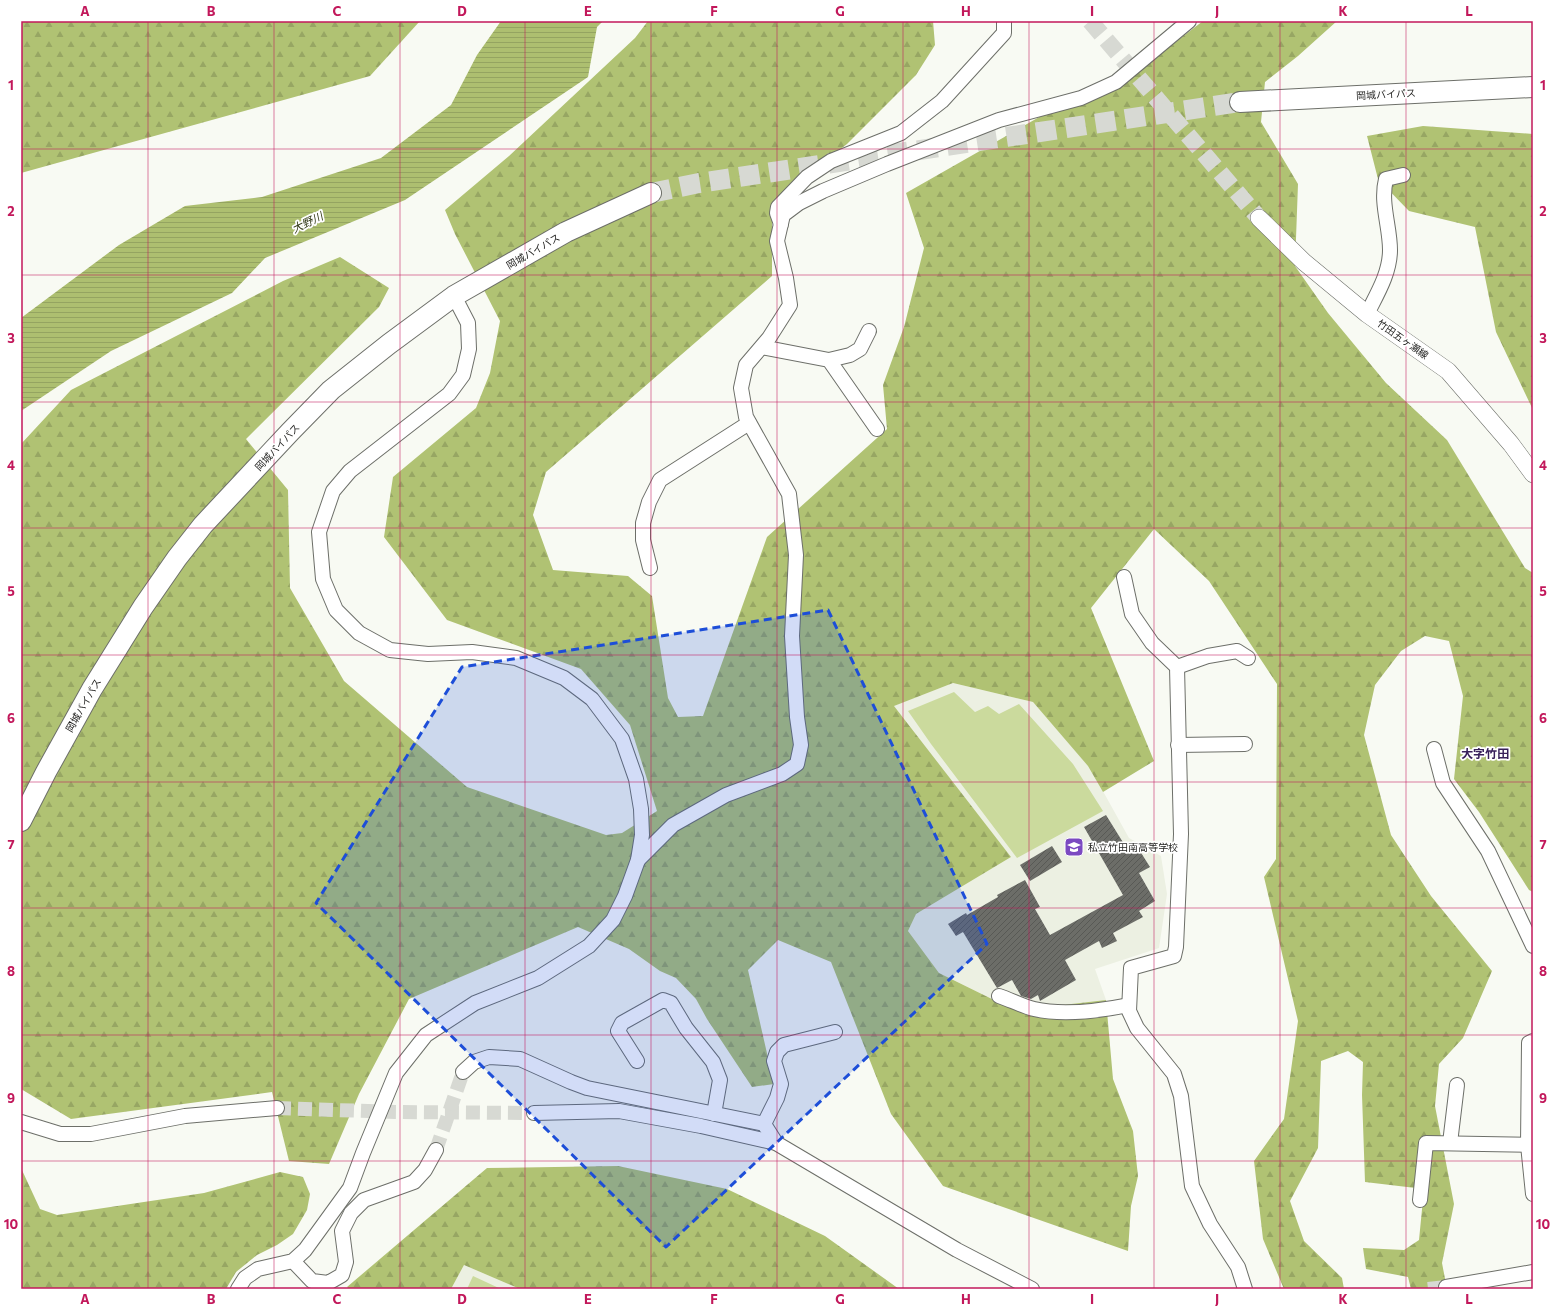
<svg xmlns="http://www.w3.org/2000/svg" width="1554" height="1310" font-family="Commissioner,'Noto Sans JP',sans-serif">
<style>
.built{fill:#ecf0e2}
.forest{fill:url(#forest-firs)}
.pitch{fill:#cbda9d}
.water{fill:url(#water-rules)}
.building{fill:url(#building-hatch)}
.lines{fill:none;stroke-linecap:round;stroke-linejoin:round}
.minor-tunnel{stroke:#d7d9d3;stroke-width:14;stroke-dasharray:14 7;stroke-linecap:butt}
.major-tunnel{stroke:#d7d9d3;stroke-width:17;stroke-dasharray:17 8;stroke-linecap:butt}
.highway-tunnel{stroke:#d7d9d3;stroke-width:20;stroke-dasharray:20 10;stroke-linecap:butt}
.minor-casing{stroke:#6d6f69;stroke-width:16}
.major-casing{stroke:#6d6f69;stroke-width:18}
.highway-casing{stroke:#6d6f69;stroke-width:22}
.minor{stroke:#fff;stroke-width:14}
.major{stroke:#fff;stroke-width:17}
.highway{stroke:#fff;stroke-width:20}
.marked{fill:#1d4ed8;fill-opacity:0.2;stroke:#1d4ed8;stroke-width:3;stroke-dasharray:8 5;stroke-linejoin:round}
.grid{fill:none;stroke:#c2185b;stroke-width:1;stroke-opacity:0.55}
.labels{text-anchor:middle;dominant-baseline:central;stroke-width:3.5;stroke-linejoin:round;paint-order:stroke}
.street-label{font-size:10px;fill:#1f1f1d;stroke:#fff}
.poi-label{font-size:10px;fill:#1f1f1d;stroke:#fff;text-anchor:start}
.water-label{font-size:11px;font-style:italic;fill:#323917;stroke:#fff}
.quarter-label{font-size:12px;font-weight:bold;fill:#38205a;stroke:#fff}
.neatline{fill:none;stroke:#c2185b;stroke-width:1.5}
.grid-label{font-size:13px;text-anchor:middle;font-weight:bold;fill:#c2185b}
</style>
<defs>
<pattern id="forest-firs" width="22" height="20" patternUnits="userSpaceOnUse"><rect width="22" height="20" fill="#b0c273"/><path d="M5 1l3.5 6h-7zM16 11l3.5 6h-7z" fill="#97a663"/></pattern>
<pattern id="water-rules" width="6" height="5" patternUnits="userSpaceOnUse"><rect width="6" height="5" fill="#adbf70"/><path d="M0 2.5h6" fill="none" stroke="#94a461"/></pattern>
<pattern id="building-hatch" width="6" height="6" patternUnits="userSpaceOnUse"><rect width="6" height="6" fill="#6c6d68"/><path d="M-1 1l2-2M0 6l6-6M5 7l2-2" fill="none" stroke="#585955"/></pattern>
</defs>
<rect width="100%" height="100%" fill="#f8faf3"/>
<g class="built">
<path d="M953 683 1033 702 1089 766 1129 838 1161 856 1167 894 1159 948 1095 969 1106 1000 1045 1007 996 1001 939 973 908 931 916 914 1011 857 893 706Z"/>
<path d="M464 1265 520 1289H451Z"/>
</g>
<g class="forest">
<path d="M21 21H420L370 76 21 173Z"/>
<path d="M648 21H933L935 45 916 75 847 144 772 203V276L546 472 533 515 553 570 628 576 652 596 668 698 678 717 703 716 767 537 887 429 883 385 904 327 924 248 906 193 1092 87 1165 50 1203 21H1337L1298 56 1265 82 1261 122 1298 184 1295 266 1328 313 1386 383 1447 440 1525 568 1533 573V892L1529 890 1479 812 1454 779 1463 696 1449 641 1425 636 1401 651 1375 685 1364 735 1391 835 1431 896 1492 971 1463 1038 1439 1064 1435 1106 1454 1204 1442 1263 1447 1289H1411L1408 1277 1366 1269 1363 1248 1404 1250 1419 1240 1424 1189 1365 1182 1362 1095 1363 1062 1348 1051 1321 1061 1318 1148 1290 1201 1304 1241 1342 1278 1344 1289H1284L1263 1239 1254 1161 1284 1119 1298 1021 1264 877 1276 859 1277 684 1209 581 1154 529 1091 608 1154 761 1103 792 1088 766 1033 702 953 683 894 706 1011 857 916 914 908 931 939 973 996 1001 1045 1007 1106 1000 1113 1079 1133 1131 1138 1176 1131 1206 1128 1251 943 1186 891 1114 831 962 778 940 748 970 774 1084 752 1087 707 1019 696 999 676 978 660 971 629 949 578 927 409 999 359 1094 329 1164 289 1161 272 1092 71 1119 21 1089V444L71 390 283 281 340 257 389 288 379 307 246 439 288 490 290 588 344 681 467 787 606 835 622 833 657 811 630 725 581 669 447 620 384 537 393 477 476 408 490 373 500 321 455 234 445 210 509 156 635 38Z"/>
<path d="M1423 126 1533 134V410L1496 332 1475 227 1409 211 1378 179 1367 136Z"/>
<path d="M618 1166 727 1189 825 1236 899 1289H520L464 1265 451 1289H349L347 1287 487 1168Z"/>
<path d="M21 1168 40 1209 57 1215 204 1193 280 1172 303 1177 310 1194 307 1210 293 1234 277 1245 257 1255 236 1272 226 1289H21Z"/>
</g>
<g class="pitch">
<path d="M954 692 975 712 988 706 999 714 1019 704 1073 764 1103 811 1017 858 931 744 908 711Z"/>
<path d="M473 1276 501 1289H467Z"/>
</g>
<path class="water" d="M501 21H603L597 27 588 77 405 200 265 258 232 293 111 351 21 411V318L119 245 185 206 262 197 381 158 451 105 477 55Z"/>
<g class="building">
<path d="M1106 815 1129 852 1138 848 1150 867 1139 873 1155 901 1139 911 1143 917 1113 933 1117 941 1102 948 1099 941 1065 960 1076 980 1040 1001 1038 995 1031 999 1021 996 1012 980 997 988 963 932 956 936 948 924 966 913 967 915 998 897 997 895 1025 880 1040 907 1035 909 1050 935 1123 895 1084 827Z"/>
<path d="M1052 846 1062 862 1030 881 1020 865Z"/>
</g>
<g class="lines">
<g class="minor-tunnel">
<path d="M277 1108 395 1112 534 1113"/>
<path d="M436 1150 463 1072"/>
<path d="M1428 1289 1446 1287"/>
</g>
<path class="major-tunnel" d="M1090 21 1259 218"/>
<path class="highway-tunnel" d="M651 193 699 183 1240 102"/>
<defs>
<g id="minor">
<path d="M781 224 777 213 778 207 807 177 831 161 901 133 942 101 1004 33V21"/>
<path d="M1367 314C1377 294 1390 273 1390 250 1390 226 1380 203 1386 179L1403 175"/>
<path d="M762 347 829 360 877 429"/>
<path d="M829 360 850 355 860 349 869 331"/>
<path d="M650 568 643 540V523L649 502 660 480 749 423"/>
<path d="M1124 577 1132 614 1152 643 1177 667 1181 834 1176 947 1174 956 1131 968 1129 1011 1137 1028 1174 1074 1181 1096 1192 1186 1210 1224 1238 1267 1245 1289"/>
<path d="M1177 667 1208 656 1237 651 1248 658"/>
<path d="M1178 745 1245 744"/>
<path d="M1434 749 1443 783 1488 851 1533 946"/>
<path d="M638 860 673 825 726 795 782 774 797 764 801 745 797 717 792 636 796 555 789 494 746 417 741 388 746 365 769 338 790 305 786 278 777 241 783 215 799 203 823 191 887 164 999 120 1081 98 1116 82 1189 21"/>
<path d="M999 996C1011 1000 1022 1006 1034 1009 1064 1016 1099 1011 1129 1005"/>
<path d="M1533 1041 1529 1043 1528 1145 1533 1194"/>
<path d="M637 1061 618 1031 622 1023 663 1000 671 1003 686 1028 713 1062 720 1080 714 1114"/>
<path d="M463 1072 474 1062 489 1057 520 1059 571 1082 587 1088 764 1124 776 1143"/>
<path d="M534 1113 619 1111 701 1126 776 1143 957 1250 1032 1289"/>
<path d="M21 1122 60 1134H91L185 1116 277 1108"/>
<path d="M764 1124 777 1098 781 1084 774 1061 777 1052 784 1045 835 1032"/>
<path d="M1450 1143 1457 1085"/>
<path d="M1420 1200 1426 1143 1533 1145"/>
<path d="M293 1261 312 1281 328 1283 342 1275 346 1262 342 1231 351 1213 364 1200 414 1182 425 1170 436 1150"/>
<path d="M1446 1287 1533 1272"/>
<path d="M238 1289 245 1278 258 1269 293 1261 305 1250 350 1188 363 1153 396 1073 426 1035 475 1003 538 978 589 946 613 920 625 896 638 860 642 835 641 809 636 779 622 739 592 699 564 678 516 658 472 652 428 654 390 650 359 633 336 610 323 579 319 532 333 491 350 471 449 394 463 375 469 349 468 323 454 296"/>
</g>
<path id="major" d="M1259 218 1304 262 1367 314 1448 371 1511 444 1533 474"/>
<g id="highway">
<path d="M1240 102 1533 87"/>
<path d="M21 821 46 772 92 689 143 607 177 558 203 525 290 432 331 390 389 344 454 296 566 232 651 193"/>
</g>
</defs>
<use href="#minor" class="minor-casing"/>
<use href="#major" class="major-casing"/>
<use href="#highway" class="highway-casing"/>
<use href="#minor" class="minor"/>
<use href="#major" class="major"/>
<use href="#highway" class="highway"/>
</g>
<path class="marked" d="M828 610 987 944 666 1247 316 903 462 667Z"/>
<path class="grid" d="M148 21V1289M274 21V1289M400 21V1289M525 21V1289M651 21V1289M777 21V1289M903 21V1289M1029 21V1289M1154 21V1289M1280 21V1289M1406 21V1289M21 149H1533M21 275H1533M21 402H1533M21 528H1533M21 655H1533M21 782H1533M21 908H1533M21 1035H1533M21 1161H1533"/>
<defs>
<symbol id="school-square" viewBox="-11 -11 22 22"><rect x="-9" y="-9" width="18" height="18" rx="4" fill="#7b49c1" stroke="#fff"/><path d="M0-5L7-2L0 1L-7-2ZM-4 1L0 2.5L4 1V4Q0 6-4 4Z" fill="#fff"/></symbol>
</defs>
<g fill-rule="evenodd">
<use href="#school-square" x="1063" y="836" width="22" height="22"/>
</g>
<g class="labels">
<g class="street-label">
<text transform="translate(1386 94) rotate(-3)">岡城バイパス</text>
<text transform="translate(533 251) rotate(-30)">岡城バイパス</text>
<text transform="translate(1403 339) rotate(35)">竹田五ヶ瀬線</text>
<text transform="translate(277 447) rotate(-47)">岡城バイパス</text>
<text transform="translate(83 705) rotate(-60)">岡城バイパス</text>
</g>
<g class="poi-label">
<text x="1088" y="847">私立竹田南高等学校</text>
</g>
<g class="water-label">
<text transform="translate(307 222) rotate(-26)">大野川</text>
</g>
<g class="quarter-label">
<text x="1485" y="753">大字竹田</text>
</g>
</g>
<rect width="1554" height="1310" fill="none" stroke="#ffffff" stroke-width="44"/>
<rect x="22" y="22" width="1510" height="1266" class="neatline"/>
<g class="grid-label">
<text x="85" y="16">A</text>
<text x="211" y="16">B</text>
<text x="337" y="16">C</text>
<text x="462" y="16">D</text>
<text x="588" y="16">E</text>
<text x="714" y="16">F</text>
<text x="840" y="16">G</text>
<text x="966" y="16">H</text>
<text x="1092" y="16">I</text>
<text x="1217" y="16">J</text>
<text x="1343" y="16">K</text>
<text x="1469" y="16">L</text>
<text x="11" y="90">1</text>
<text x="1543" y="90">1</text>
<text x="11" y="216">2</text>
<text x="1543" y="216">2</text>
<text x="11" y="343">3</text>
<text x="1543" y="343">3</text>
<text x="11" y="470">4</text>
<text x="1543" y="470">4</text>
<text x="11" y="596">5</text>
<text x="1543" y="596">5</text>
<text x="11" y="723">6</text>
<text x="1543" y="723">6</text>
<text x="11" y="849">7</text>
<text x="1543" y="849">7</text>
<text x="11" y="976">8</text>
<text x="1543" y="976">8</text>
<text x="11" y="1103">9</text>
<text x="1543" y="1103">9</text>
<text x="11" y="1229">10</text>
<text x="1543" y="1229">10</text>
<text x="85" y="1304">A</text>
<text x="211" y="1304">B</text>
<text x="337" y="1304">C</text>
<text x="462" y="1304">D</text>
<text x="588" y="1304">E</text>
<text x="714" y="1304">F</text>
<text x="840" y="1304">G</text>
<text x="966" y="1304">H</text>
<text x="1092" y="1304">I</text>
<text x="1217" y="1304">J</text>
<text x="1343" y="1304">K</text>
<text x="1469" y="1304">L</text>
</g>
</svg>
